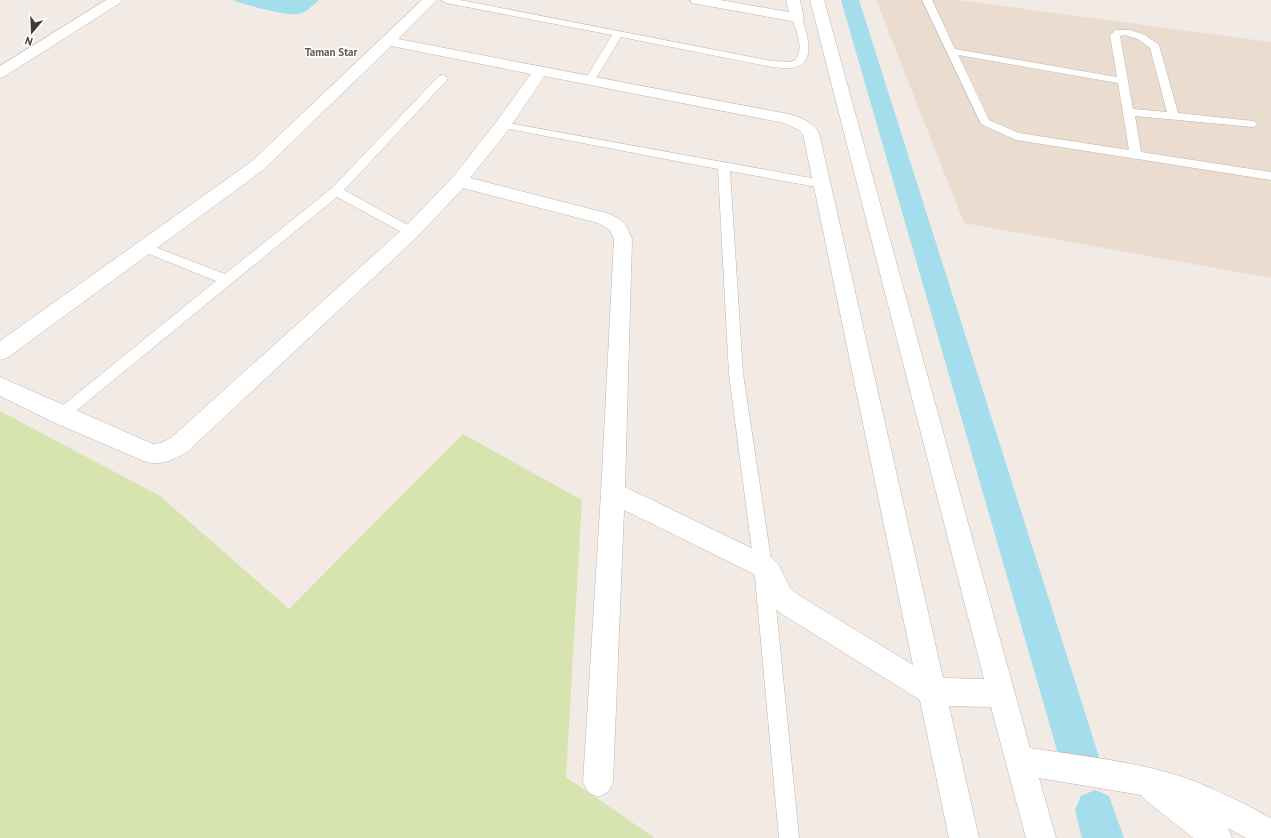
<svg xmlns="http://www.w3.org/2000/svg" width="1271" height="838" font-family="'PT Sans',sans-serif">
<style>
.education{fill:#eaddd0}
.green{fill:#d7e4b0}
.water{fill:#a4ddec}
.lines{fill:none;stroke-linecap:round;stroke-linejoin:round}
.canal{fill:#a4ddec;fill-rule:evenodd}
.lane-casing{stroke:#bfb4ab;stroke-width:1}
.street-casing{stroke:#bfb4ab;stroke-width:1}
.lane{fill:#fff;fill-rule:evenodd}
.street{fill:#fff;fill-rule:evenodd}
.labels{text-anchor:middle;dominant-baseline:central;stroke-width:3;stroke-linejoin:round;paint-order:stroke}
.far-neighbourhood-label{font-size:11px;font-weight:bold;fill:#66574d;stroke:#fff}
</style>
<rect width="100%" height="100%" fill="#f2ebe5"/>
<path class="education" d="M876 0H958L1271 42V278L964 223Z"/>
<path class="green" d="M0 411 160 496 289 609 463 434 582 500 566 777 655 838H0Z"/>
<path class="water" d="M233 0H319C313 5 306 13 298 14 288 16 244 5 233 0Z"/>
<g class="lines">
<g class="canal">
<path d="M841 0H859L1099 757 1093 771 1079 777 1065 771 1059 757Z"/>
<path d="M1095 790 1109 796 1124 838H1082L1075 810 1081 796Z"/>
</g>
<defs>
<g id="lane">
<path d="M441 0H460L772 61 790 62 795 60C805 49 796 30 792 18L797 15 802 18C807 35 818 64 791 68 785 69 778 67 772 67L621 37 595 80 590 83 585 80 612 35 446 3Z"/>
<path d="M922 0H932L955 49 1117 77 1110 35 1116 30H1130L1145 35 1159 45 1178 113 1253 121 1258 124 1253 127 1135 116 1141 152 1271 172V180L1016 140 981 124ZM1125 35 1138 39 1150 48 1167 112 1133 109 1120 36ZM958 55 1118 83 1129 150 1019 133 989 120Z"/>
<path d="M443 75 448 78 447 80 344 190 415 229 417 232 415 235 411 236 407 235 337 197 66 419 61 421 56 419 54 415 56 411 216 281 139 250 137 247 139 244 143 242 147 244 225 274 332 188 439 76Z"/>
<path d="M503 122 822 180 826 181 828 184 826 187 822 188 730 171 743 374 772 566 799 838H779L754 566 729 374 718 169 499 127 498 125 499 123Z"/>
</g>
<g id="street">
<path d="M106 0H122L120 3 5 76 0 78V66Z"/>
<path d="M422 0H437L398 39 788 114C801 117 812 122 819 133L943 678 984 679 810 0H824L1030 748C1081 756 1134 761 1183 777 1213 788 1243 803 1271 818V838H1246L1228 828 1232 838H1193L1143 798 1141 795 1039 778 1056 838H1026L991 707 949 706 979 838H949L920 700 782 614 772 606 760 582 754 574 624 510 613 782 608 792 598 797 588 792 583 782 601 493 614 239 610 230 598 223 463 188 417 237 187 452C173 460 160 467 144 461L53 422 0 396V377L153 444 161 443 171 438 405 227 453 177 497 121 531 74 391 46 263 170 7 358 0 360V341L251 162ZM544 76 784 123 799 130 803 134 913 665 800 596 790 588 778 564 772 558 625 487 632 239C626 224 625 222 610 214L470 178 509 129Z"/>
<path d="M690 0H720L789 12 786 0H800L804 18 802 21 797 22 697 4 692 3Z"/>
</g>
</defs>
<use href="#lane" class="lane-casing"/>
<use href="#street" class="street-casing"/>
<use href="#lane" class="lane"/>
<use href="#street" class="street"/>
</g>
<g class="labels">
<g class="far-neighbourhood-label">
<text x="331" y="52">Taman Star</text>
</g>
</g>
<g transform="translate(32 32) rotate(199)" stroke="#ffffff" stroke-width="3" paint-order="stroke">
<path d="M0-3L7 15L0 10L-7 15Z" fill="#443b35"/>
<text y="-6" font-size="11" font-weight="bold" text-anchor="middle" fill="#443b35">N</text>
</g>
</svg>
